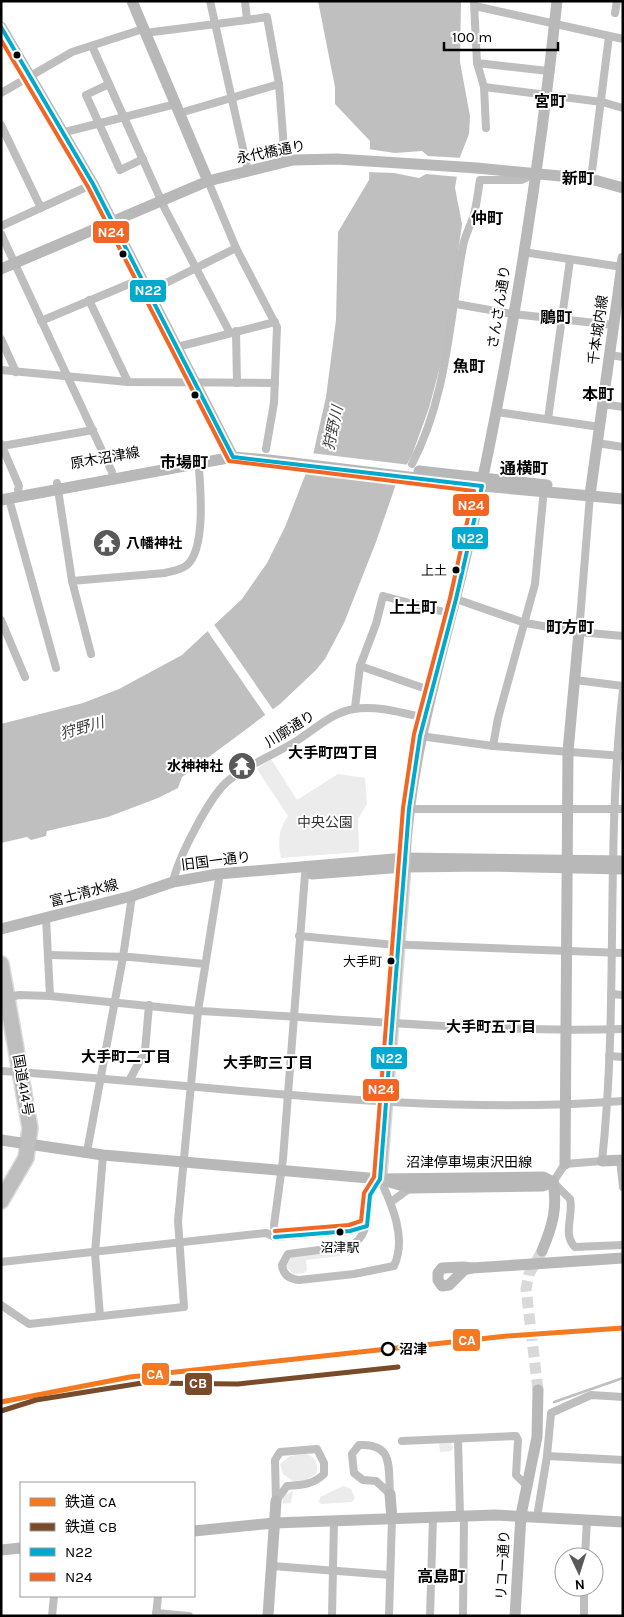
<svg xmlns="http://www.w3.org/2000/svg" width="624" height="1617" font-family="Karla,'Noto Sans JP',sans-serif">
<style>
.green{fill:#ececec}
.water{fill:#bfbfbf}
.pier{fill:#fff}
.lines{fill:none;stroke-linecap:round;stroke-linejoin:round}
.stream{stroke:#bfbfbf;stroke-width:2.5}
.secondary-tunnel{stroke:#d9d9d9;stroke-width:11;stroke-dasharray:11 5.5;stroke-linecap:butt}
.primary-casing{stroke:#dbdbdb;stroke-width:15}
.highway-casing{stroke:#dbdbdb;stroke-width:18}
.street{stroke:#bebebe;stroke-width:8}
.secondary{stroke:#b8b8b8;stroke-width:11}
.primary{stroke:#bebebe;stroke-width:12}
.highway{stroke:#bebebe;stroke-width:15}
.bus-1-casing{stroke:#fff;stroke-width:8}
.bus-2-casing{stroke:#fff;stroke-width:8}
.bus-1{stroke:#00a9ce;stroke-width:4}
.bus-2{stroke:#f26522;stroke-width:4}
.rail-1-casing{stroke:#fff;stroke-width:9}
.rail-2-casing{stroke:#fff;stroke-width:9}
.rail-1{stroke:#f47921;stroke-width:5}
.rail-2{stroke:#7a4b2a;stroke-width:5}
.bus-dot{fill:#000;stroke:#fff;stroke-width:2}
.stop-dot{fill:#fff;stroke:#000;stroke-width:2.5}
.labels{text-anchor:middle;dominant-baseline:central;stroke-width:4;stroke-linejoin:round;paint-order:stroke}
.bus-label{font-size:13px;fill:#000;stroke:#fff;text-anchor:end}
.street-label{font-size:14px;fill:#000;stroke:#fff}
.poi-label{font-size:14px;font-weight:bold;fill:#000;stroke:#fff;text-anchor:start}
.park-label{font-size:14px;fill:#333;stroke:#fff}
.stop-label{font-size:14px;font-weight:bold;fill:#000;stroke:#fff;text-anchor:start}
.water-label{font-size:15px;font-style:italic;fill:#444;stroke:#fff}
.neighbourhood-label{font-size:15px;font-weight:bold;fill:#000;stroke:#fff}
.quarter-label{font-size:16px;font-weight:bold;fill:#000;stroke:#fff}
.line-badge{stroke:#fff;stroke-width:2}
.badge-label{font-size:14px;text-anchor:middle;font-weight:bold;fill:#fff}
</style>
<rect width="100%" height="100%" fill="#fff"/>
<g class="green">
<path d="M271 759 297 800 338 774 365 778 367 804 358 819 359 852 281 858C278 842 278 830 288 816L257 769Z"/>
<path d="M340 1252V1256L306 1260 307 1270 304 1273 293 1274 286 1266 292 1257Z"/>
<path d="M439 1443H451L453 1448 451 1451 440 1452Z"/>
<path d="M306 1454C316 1457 319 1464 316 1474L306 1480 293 1481 283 1474 280 1464 290 1456Z"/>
<path d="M343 1486 351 1489 355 1498 352 1502 321 1504 319 1502 320 1497Z"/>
<path d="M293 1491 291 1503 283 1504V1496Z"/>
</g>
<path class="water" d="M318 1H461L460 62 470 116 469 134 460 157 455 188 462 224 445 348 429 408 412 455 396 484 376 542 344 623 325 659 316 670 280 704 182 777 178 788 158 798 108 817 47 831 46 836 31 840 27 837 1 843V724L83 703 119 689 182 655 242 599 267 563 285 527 313 455 326 397 336 320 338 232 369 180 370 141 335 104V87Z"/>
<g class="pier">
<path d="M368 149 395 153 422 151 428 156 463 158 460 177 426 174 419 178 394 173 367 172Z"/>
<path d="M311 453 410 465 401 481 304 470Z"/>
<path d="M213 623 274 711 266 716 206 629Z"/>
</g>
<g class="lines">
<path class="stream" d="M554 1402 623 1378"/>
<path class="secondary-tunnel" d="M538 1390 526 1289 529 1274 542 1251"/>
<defs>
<path id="primary" d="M380 1179 405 858"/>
<path id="highway" d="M1 964 30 1128 26 1158 1 1201"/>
</defs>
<use href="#primary" class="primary-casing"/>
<use href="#highway" class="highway-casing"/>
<g class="street">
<path d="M210 1 248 171"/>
<path d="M245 1 247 20 267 17 279 84 285 162"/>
<path d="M474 3 477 63 484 87 486 128"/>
<path d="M475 6 623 39"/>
<path d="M615 13 617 1"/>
<path d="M145 33 247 20"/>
<path d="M92 46 165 209 230 333"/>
<path d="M477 63 548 71"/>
<path d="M109 84 86 95 120 170 143 159"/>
<path d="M484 87 602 102 623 108"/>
<path d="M1 93 72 52 143 29"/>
<path d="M180 113 279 84"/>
<path d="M1 125 41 208"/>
<path d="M61 133 176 104"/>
<path d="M591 179 609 36"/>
<path d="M208 181 236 248 277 327 274 403 266 449"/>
<path d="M1 226 93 184"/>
<path d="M1 234 112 472"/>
<path d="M523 252 622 267"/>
<path d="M148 292 236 248"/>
<path d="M89 300 128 382"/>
<path d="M456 304 513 314 614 325"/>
<path d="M41 321 141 279"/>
<path d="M236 331 237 383"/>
<path d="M1 339 16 372"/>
<path d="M177 347 275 322"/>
<path d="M610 355 623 357"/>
<path d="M1 370 128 382 275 383"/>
<path d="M603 404 623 407"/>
<path d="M497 412 600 427"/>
<path d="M548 419 570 260"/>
<path d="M597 443 623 447"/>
<path d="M1 444 19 486 18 490"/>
<path d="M2 446 93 430"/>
<path d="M412 464C448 394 449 321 463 246 465 235 471 225 474 214 477 203 478 191 480 180H521L534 174"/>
<path d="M57 483 72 581 91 654"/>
<path d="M9 499 56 668"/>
<path d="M72 581 165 573C173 571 181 570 187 565 207 548 200 481 198 457"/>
<path d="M456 599 525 623 579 632 623 636"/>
<path d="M1 620 25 677"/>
<path d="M579 632 590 495"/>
<path d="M360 666 432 691"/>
<path d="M575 680 623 686"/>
<path d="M623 690C605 846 619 1005 602 1161L565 1164 553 1182 570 1199C574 1214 562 1235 575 1247L623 1245"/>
<path d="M355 708 360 666 376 624 383 596 452 614"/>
<path d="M420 736 493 746 623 756"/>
<path d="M493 746 498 718 535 584 544 488"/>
<path d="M409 809H623"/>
<path d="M219 879 198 1011C340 1018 481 1033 623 1029"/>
<path d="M173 882C178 858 210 795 229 780 249 764 276 754 298 740 315 729 333 712 354 709 376 705 403 713 425 718"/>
<path d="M46 918 50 996"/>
<path d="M299 936 385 944 623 953"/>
<path d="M49 955 130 957 205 964"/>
<path d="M611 994 623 995"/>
<path d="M609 1056 623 1057"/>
<path d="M1 1071C207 1084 416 1117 623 1101"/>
<path d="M129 1081 145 1051 149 1005"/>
<path d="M87 1152 123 957 132 896"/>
<path d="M620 1160 623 1187"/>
<path d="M380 1179C392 1205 407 1238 394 1266L354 1274 299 1280C289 1279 283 1274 282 1265L288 1254 351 1246C370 1234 366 1216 370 1196 371 1191 376 1184 380 1179Z"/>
<path d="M391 1202 410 1188"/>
<path d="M275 1237 274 1225 283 1159 305 874"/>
<path d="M1 1262 266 1233 275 1237 350 1231 367 1226"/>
<path d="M1 1305 29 1324 184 1307 178 1221 198 1011 50 996 19 995 5 998"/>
<path d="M100 1316 95 1253 103 1155"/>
<path d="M458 1440 460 1516"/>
<path d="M402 1441 516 1436 518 1440 516 1475 528 1487"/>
<path d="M359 1445C394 1443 388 1467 390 1494L376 1481 363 1480 354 1473 352 1454Z"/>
<path d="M317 1449 324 1463V1474C313 1485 301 1485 287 1486L276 1501 275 1460 280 1452Z"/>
<path d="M547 1456 623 1460"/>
<path d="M537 1517 547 1456 551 1413 591 1395 623 1397"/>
<path d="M585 1557 587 1520"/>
<path d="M272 1566 390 1575"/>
<path d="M156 1613 189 1616"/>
<path d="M52 1616 54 1596"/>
<path d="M156 1616 158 1596"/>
<path d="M332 1616 334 1521"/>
<path d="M389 1616 392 1519"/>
<path d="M430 1616 433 1517"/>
<path d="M463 1616 464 1516"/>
<path d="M584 1616V1587"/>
</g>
<g class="secondary">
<path d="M132 1 208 181"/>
<path d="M1 27 93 184 233 457"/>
<path d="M1 269 208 181 293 160 337 159 477 168 591 179 623 188"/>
<path d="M419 471 547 485"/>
<path d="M590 495 623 258"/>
<path d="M1 500 233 457 269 460 482 486 623 499"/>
<path d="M405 858C411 742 450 632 474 520 511 349 539 175 557 1"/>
<path d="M312 874 404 867 489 866 623 869"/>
<path d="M1 929 132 896 173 882 218 874 405 858 623 861"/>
<path d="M1 1140 103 1155 380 1179 543 1177 553 1182"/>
<path d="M602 1161 623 1160"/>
<path d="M565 1164 568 751 579 632"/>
<path d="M386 1181 410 1188 543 1186 553 1182"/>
<path d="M542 1251C552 1227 558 1208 553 1182"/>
<path d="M463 1267 472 1268 464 1270 449 1285 442 1286 438 1280V1273L442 1268Z"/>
<path d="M472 1268 623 1258"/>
<path d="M390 1494 392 1519"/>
<path d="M194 1531 274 1523 495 1515 623 1522"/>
<path d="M1 1550 21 1548"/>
<path d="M268 1616 276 1501"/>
<path d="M515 1616 521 1515 537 1437 538 1390"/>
</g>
<use href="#primary" class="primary"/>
<use href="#highway" class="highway"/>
<defs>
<path id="bus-1" d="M1 27 93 184 233 457 482 486 456 599 420 736 409 809 380 1179 370 1195 367 1226 350 1231 275 1237"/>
<path id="bus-2" d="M1 40 88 187 229 461 474 491 450 598 414 734 403 808 374 1177 364 1193 361 1221 349 1225 275 1231"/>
</defs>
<use href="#bus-1" class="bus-1-casing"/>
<use href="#bus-2" class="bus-2-casing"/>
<use href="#bus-1" class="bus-1"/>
<use href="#bus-2" class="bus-2"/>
<defs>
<path id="rail-1" d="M1 1402 130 1377 507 1336 623 1328"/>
<path id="rail-2" d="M1 1411 36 1400 142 1383 238 1384 398 1367"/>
</defs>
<use href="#rail-1" class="rail-1-casing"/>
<use href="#rail-2" class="rail-2-casing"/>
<use href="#rail-1" class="rail-1"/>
<use href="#rail-2" class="rail-2"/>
</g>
<defs>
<symbol id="temple-disc" viewBox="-11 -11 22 22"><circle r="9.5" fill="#595959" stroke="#fff"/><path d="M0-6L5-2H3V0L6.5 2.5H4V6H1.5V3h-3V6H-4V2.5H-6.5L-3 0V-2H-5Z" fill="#fff"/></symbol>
</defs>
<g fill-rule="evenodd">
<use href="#temple-disc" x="91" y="527" width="32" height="32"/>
<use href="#temple-disc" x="226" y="750" width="32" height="32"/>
</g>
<g class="bus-dot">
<circle cx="17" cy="55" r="4.5"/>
<circle cx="123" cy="254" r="4.5"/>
<circle cx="195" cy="395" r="4.5"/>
<circle cx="456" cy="570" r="4.5"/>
<circle cx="391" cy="961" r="4.5"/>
<circle cx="340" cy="1232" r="4.5"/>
</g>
<circle class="stop-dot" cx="388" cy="1349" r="6"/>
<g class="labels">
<g class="bus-label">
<text x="447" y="570">上土</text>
<text x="382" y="961">大手町</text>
<text x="340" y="1247" text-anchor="middle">沼津駅</text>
</g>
<g class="street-label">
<text transform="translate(271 152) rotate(-11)">永代橋通り</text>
<text transform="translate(499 307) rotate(-81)">さんさん通り</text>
<text transform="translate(598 330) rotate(-82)">千本城内線</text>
<text transform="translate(105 458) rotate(-10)">原木沼津線</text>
<text transform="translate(290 729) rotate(-32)">川廓通り</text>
<text transform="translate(216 861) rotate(-7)">旧国一通り</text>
<text transform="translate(84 893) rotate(-15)">富士清水線</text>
<text transform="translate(23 1085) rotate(80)">国道414号</text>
<text x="469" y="1162">沼津停車場東沢田線</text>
<text transform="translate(503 1565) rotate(-87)">リコー通り</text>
</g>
<g class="poi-label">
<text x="126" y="543">八幡神社</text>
<text x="223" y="766" text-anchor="end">水神神社</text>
</g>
<g class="park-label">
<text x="325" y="822">中央公園</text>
</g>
<g class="stop-label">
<text x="399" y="1349">沼津</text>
</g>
<g class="water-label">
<text transform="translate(333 428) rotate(-78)">狩野川</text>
<text transform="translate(82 728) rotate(-16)">狩野川</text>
</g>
<g class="neighbourhood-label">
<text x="333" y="753">大手町四丁目</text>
<text x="491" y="1027">大手町五丁目</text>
<text x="126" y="1057">大手町二丁目</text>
<text x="268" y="1063">大手町三丁目</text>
</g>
<g class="quarter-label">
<text x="550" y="101">宮町</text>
<text x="578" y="178">新町</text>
<text x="487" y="218">仲町</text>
<text x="556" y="317">鵰町</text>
<text x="469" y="366">魚町</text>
<text x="598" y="394">本町</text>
<text x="184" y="462">市場町</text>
<text x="524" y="468">通横町</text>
<text x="413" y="607">上土町</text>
<text x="570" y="627">町方町</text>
<text x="441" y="1576">高島町</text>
</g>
</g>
<g class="line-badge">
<rect x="92" y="220" width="38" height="24" rx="5" fill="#f26522"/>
<rect x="129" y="279" width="38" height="24" rx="5" fill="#00a9ce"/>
<rect x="452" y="493" width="38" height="24" rx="5" fill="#f26522"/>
<rect x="451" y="526" width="38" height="24" rx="5" fill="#00a9ce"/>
<rect x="370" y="1046" width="38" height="24" rx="5" fill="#00a9ce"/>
<rect x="362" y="1078" width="38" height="24" rx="5" fill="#f26522"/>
<rect x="452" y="1328" width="29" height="24" rx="5" fill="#f47921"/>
<rect x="141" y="1362" width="29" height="24" rx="5" fill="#f47921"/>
<rect x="184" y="1372" width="29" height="24" rx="5" fill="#7a4b2a"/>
</g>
<g class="badge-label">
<text x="111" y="237">N24</text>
<text x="148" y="295">N22</text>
<text x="471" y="510">N24</text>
<text x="470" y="543">N22</text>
<text x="389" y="1063">N22</text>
<text x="381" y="1094">N24</text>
<text x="467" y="1345">CA</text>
<text x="155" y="1379">CA</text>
<text x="198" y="1388">CB</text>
</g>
<rect width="624" height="1617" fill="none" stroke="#000000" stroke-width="5"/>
<rect x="20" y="1482" width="175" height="115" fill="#ffffff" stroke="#999999"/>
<rect x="30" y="1498" width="25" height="8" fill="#f47921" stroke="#999999"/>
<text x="65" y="1507" font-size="15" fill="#000000">鉄道 CA</text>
<rect x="30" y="1523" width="25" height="8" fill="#7a4b2a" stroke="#999999"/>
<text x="65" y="1532" font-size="15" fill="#000000">鉄道 CB</text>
<rect x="30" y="1548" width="25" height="8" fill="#00a9ce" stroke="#999999"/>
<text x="65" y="1557" font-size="15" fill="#000000">N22</text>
<rect x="30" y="1573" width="25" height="8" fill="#f26522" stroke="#999999"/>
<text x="65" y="1582" font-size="15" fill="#000000">N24</text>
<g transform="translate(579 1572) rotate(176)"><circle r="24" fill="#ffffff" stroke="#999999"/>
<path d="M0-4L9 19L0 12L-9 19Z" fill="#595959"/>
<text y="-8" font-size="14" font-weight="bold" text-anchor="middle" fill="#000000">N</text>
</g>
<path d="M444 42v8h114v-8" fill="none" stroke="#000000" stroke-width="2.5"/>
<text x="452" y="42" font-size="15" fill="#000000" stroke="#ffffff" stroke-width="4" paint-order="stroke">100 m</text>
</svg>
